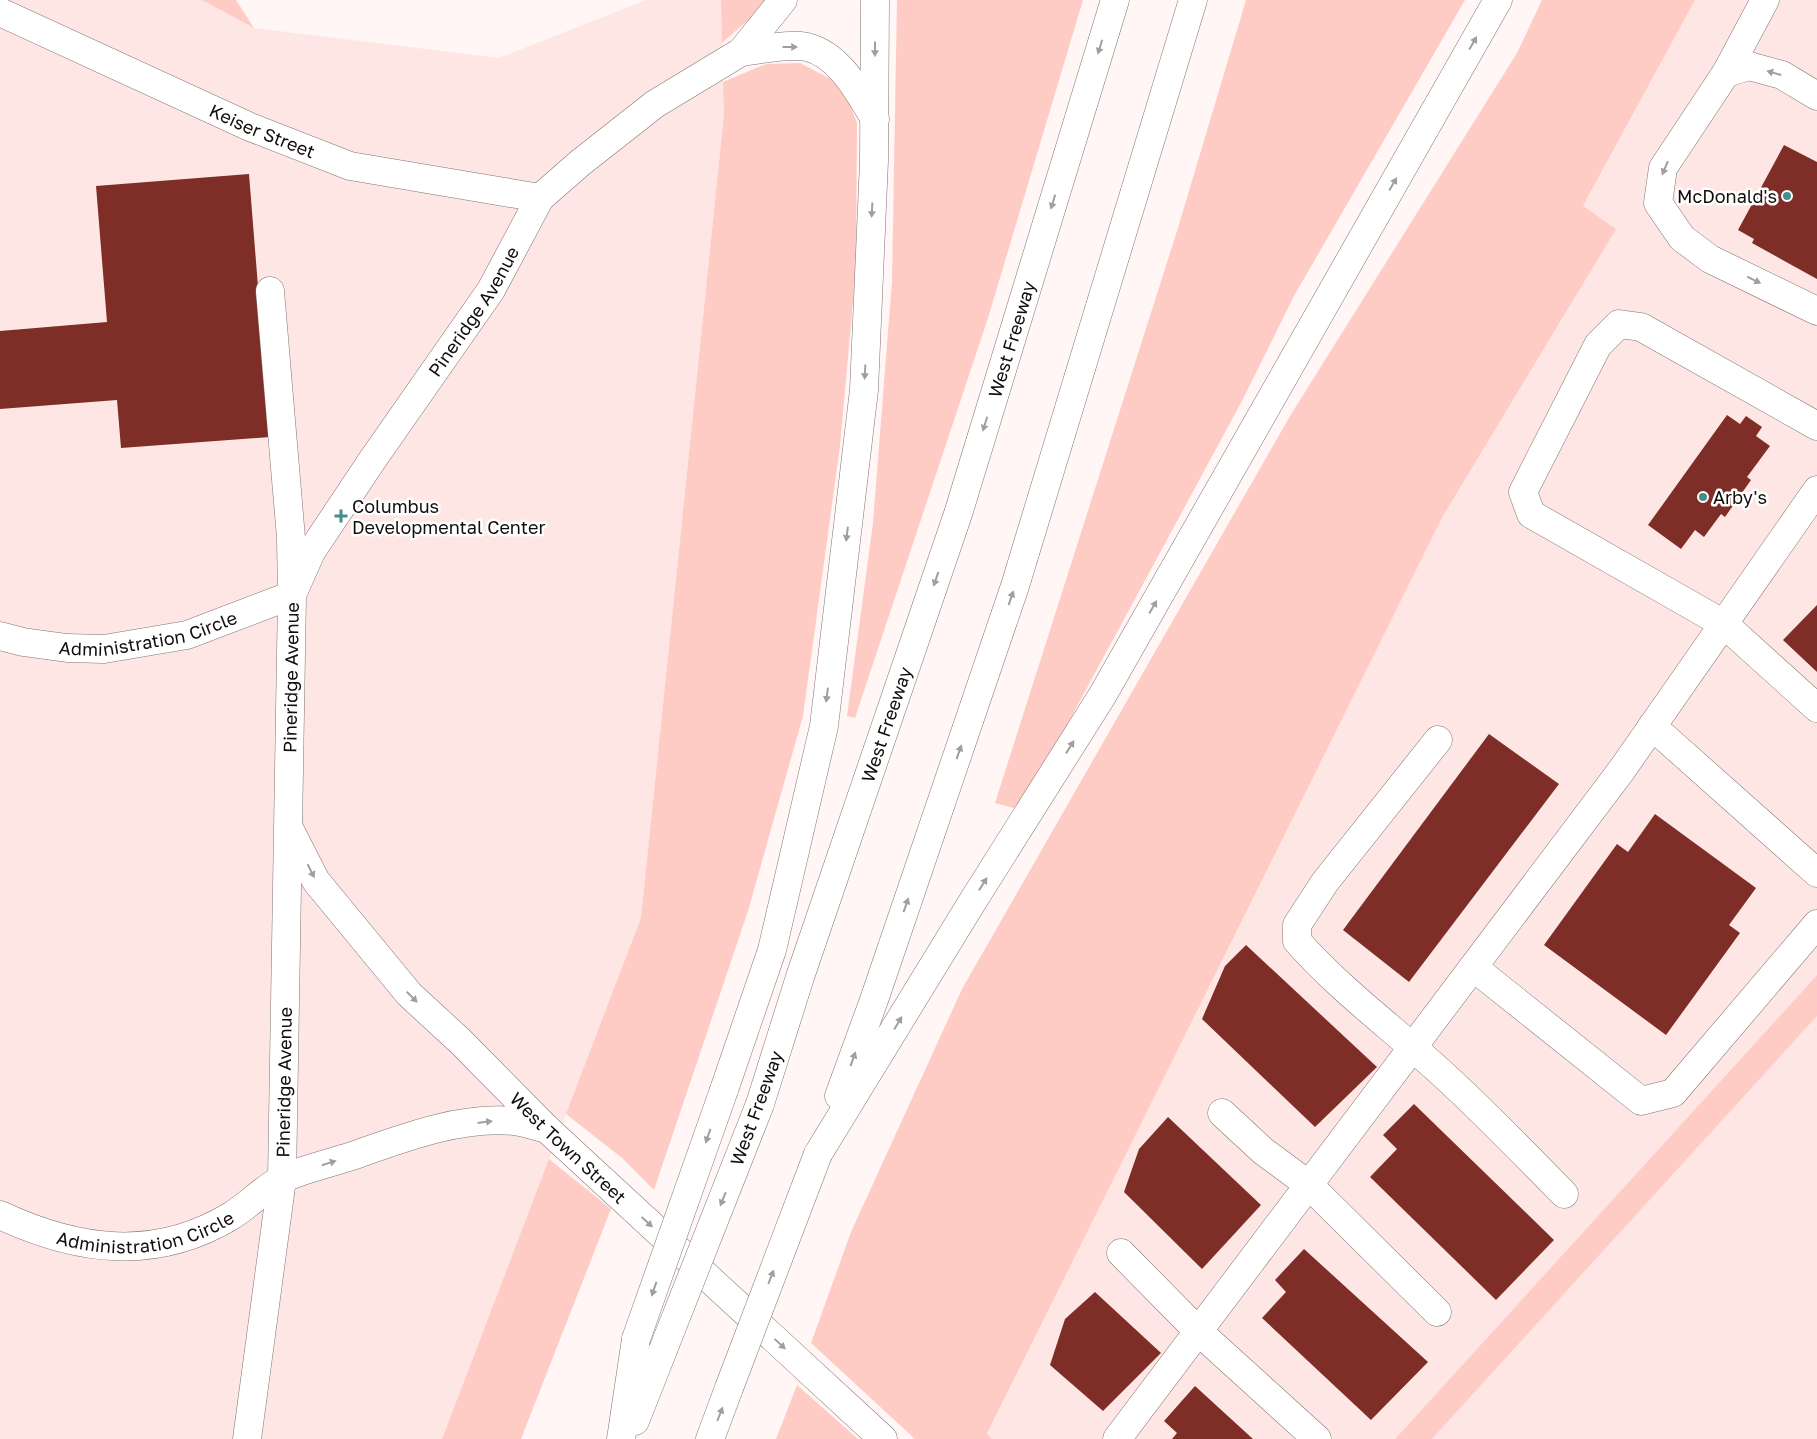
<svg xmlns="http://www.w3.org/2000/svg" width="1817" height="1439" font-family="'Golos Text',sans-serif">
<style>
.built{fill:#fde6e3}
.green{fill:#ffccc5}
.building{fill:#7e2e27}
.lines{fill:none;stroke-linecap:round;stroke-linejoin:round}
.minor-casing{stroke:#817472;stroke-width:29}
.highway-casing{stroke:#817472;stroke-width:29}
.minor{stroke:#fff;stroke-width:28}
.highway{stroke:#fff;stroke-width:28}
.highway-bridge-casing{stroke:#817472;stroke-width:29;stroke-linecap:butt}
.highway-bridge{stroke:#fff;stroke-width:28}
.oneway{fill:#a09f9e}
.poi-dot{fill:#458d91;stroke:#fff;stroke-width:2}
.labels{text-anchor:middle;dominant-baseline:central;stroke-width:5;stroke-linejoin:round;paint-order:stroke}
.street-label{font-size:18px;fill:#120e0d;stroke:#fff}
.poi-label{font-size:18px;fill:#120e0d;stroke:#fff;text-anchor:start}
</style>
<rect width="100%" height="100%" fill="#fff6f5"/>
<g class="built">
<path d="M0 0H202L254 28 499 58 646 0H721L724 114 641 919 442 1439H0Z"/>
<path d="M1695 0H1817V975L1395 1439H992L987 1435 1443 516 1615 229 1583 207Z"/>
<path d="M1817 1016V1439H1432Z"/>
</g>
<g class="green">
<path d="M202 0H236L254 28Z"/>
<path d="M721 0H771L722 43Z"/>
<path d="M897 0H1083L988 318 855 718 847 716 873 523 892 281Z"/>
<path d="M1246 0H1465L1294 296 1243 399 1021 810 995 803 1177 231Z"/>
<path d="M1542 0H1695L1583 206 1616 229 1443 516 987 1434 992 1439H915L811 1343 851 1232 962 989 1290 416 1517 53Z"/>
<path d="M800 63 833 80 848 99 857 123 856 268 840 446 803 716 748 911 654 1190 622 1158 566 1114 641 918 724 114 723 82 766 64Z"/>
<path d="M1817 975V1016L1432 1439H1395Z"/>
<path d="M549 1159 611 1209 521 1439H442Z"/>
<path d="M797 1385 858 1439H776Z"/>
</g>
<g class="building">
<path d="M1784 145 1817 162V279L1752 243 1754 239 1738 230Z"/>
<path d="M249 174 270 437 121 448 117 400 0 409V331L107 322 96 186Z"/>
<path d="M1727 415 1740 424 1746 416 1762 427 1756 436 1770 446 1747 477 1751 480 1725 517 1721 514 1704 537 1695 530 1681 549 1648 525Z"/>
<path d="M1817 605V672L1783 640Z"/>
<path d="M1489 734 1559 784 1409 982 1343 930Z"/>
<path d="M1655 814 1756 888 1729 925 1740 933 1666 1035 1544 945 1617 844 1628 852Z"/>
<path d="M1246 945 1377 1067 1315 1127 1202 1019 1225 966Z"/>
<path d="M1414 1104 1554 1240 1496 1300 1370 1177 1397 1149 1383 1135Z"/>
<path d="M1168 1117 1261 1205 1202 1269 1124 1192 1139 1149Z"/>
<path d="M1304 1249 1428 1362 1371 1420 1262 1318 1286 1292 1275 1280Z"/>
<path d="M1095 1292 1161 1353 1103 1411 1050 1365 1065 1319Z"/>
<path d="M1195 1386 1253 1439H1172L1177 1433 1164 1421Z"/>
</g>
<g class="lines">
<defs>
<g id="minor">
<path id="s1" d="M0 12 250 127 350 166 540 198"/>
<path d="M741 52C762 50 787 43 807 47 840 55 859 93 875 119"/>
<path d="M1726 73 1765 0"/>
<path d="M1817 96 1782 75 1749 66 1726 73 1663 168 1658 203 1682 238 1710 259 1817 311"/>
<path d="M1817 426 1641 327 1619 324 1598 345 1523 492 1531 514 1724 624 1817 708"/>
<path id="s2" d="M0 636 23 642 67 648 104 649 187 635 292 595 291 538 270 291"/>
<path d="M1652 726 1817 873"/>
<path d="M1438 740 1325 882 1297 925V941C1343 993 1398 1032 1448 1079 1488 1116 1526 1155 1564 1194"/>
<path id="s3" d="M290 830 316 881 409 994 461 1042 547 1129 883 1439"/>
<path d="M1473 967 1641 1101 1673 1093 1817 924"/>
<path d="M1222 1113 1263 1151 1309 1185 1437 1312"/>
<path id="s4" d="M0 1215C77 1251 155 1262 231 1216 249 1205 265 1187 284 1178 305 1169 330 1163 352 1156 403 1138 460 1116 514 1121 525 1122 537 1127 547 1129"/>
<path d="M1121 1253 1198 1331 1317 1439"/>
<path id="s5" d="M247 1439 282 1179 292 595 311 552 373 459 491 290 540 198 580 163 655 104 741 52 783 0"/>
<path d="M1117 1439 1621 771 1817 490"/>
</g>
<g id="highway">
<path d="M724 1090 772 950 824 726 864 390 874 161 875 0"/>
<path d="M839 1096 874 1000 1015 586 1193 0"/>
<path id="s6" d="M760 1104 800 977 958 514 1115 0"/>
<path d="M818 1154 971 904 1102 696 1498 0"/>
<path d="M635 1421 663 1350"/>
<path d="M621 1439 636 1339"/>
<path d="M710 1439 729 1388"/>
</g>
</defs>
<use href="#minor" class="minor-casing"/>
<use href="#highway" class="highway-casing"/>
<use href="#minor" class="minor"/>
<use href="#highway" class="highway"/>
<defs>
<g id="highway-bridge">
<path d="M636 1339 724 1090"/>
<path d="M663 1350 760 1104"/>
<path d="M729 1388 818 1154"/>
</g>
</defs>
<use href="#highway-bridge" class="highway-bridge-casing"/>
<use href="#highway-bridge" class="highway-bridge"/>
</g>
<defs><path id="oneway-solid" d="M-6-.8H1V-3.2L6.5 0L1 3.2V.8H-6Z" transform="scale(1.25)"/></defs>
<g class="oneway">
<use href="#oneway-solid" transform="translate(1473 43) rotate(-60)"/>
<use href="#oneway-solid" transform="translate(790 47)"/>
<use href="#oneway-solid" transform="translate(1100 47) rotate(107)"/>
<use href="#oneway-solid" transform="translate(875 49) rotate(90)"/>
<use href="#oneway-solid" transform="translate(1774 73) rotate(-164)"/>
<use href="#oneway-solid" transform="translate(1665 168) rotate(113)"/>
<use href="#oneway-solid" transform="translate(1393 184) rotate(-60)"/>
<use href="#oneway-solid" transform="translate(1053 202) rotate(107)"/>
<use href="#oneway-solid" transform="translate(872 210) rotate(93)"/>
<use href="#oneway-solid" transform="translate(1754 280) rotate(26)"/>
<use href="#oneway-solid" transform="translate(865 372) rotate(93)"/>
<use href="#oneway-solid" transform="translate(985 424) rotate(107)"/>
<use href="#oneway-solid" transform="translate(847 534) rotate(97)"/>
<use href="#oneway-solid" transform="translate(936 579) rotate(109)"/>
<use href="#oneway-solid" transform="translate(1011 598) rotate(-71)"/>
<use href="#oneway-solid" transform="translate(1153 607) rotate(-60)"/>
<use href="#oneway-solid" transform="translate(827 695) rotate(97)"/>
<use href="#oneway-solid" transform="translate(1070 747) rotate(-58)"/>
<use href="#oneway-solid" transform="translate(959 752) rotate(-71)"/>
<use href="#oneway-solid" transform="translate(311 871) rotate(63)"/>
<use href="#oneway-solid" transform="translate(983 884) rotate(-58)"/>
<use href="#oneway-solid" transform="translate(906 905) rotate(-71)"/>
<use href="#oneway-solid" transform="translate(412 997) rotate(45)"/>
<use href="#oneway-solid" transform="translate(898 1023) rotate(-59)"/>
<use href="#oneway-solid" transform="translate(853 1059) rotate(-70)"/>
<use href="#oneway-solid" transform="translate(485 1122) rotate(-7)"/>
<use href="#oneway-solid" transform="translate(708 1136) rotate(109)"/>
<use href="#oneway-solid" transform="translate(329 1163) rotate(-18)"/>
<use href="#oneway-solid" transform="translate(723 1199) rotate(112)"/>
<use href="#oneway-solid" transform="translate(647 1222) rotate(43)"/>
<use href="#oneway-solid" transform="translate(771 1277) rotate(-69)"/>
<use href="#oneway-solid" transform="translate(654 1289) rotate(109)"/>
<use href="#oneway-solid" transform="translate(780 1344) rotate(43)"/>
<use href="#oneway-solid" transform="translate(720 1414) rotate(-69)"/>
</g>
<g class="poi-dot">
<circle cx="1787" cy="196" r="5"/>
<circle cx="1703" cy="497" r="5"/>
<path d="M338.5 508.5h5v5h5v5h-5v5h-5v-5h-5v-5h5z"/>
</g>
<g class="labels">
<g class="street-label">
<text stroke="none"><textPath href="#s1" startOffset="288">Keiser Street</textPath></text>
<text stroke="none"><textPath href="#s5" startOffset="1184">Pineridge Avenue</textPath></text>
<text stroke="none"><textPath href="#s6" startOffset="805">West Freeway</textPath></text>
<text stroke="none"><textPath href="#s2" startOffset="151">Administration Circle</textPath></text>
<text stroke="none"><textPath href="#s5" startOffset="764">Pineridge Avenue</textPath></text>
<text stroke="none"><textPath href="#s6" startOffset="400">West Freeway</textPath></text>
<text stroke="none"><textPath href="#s5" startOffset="359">Pineridge Avenue</textPath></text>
<text transform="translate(756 1108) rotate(-70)">West Freeway</text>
<text stroke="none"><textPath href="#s3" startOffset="425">West Town Street</textPath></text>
<text stroke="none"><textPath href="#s4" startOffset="152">Administration Circle</textPath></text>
</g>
<g class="poi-label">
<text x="1777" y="196" text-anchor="end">McDonald's</text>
<text x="1713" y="497">Arby's</text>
<text x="352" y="506">Columbus<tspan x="352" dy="21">Developmental Center</tspan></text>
</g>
</g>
</svg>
